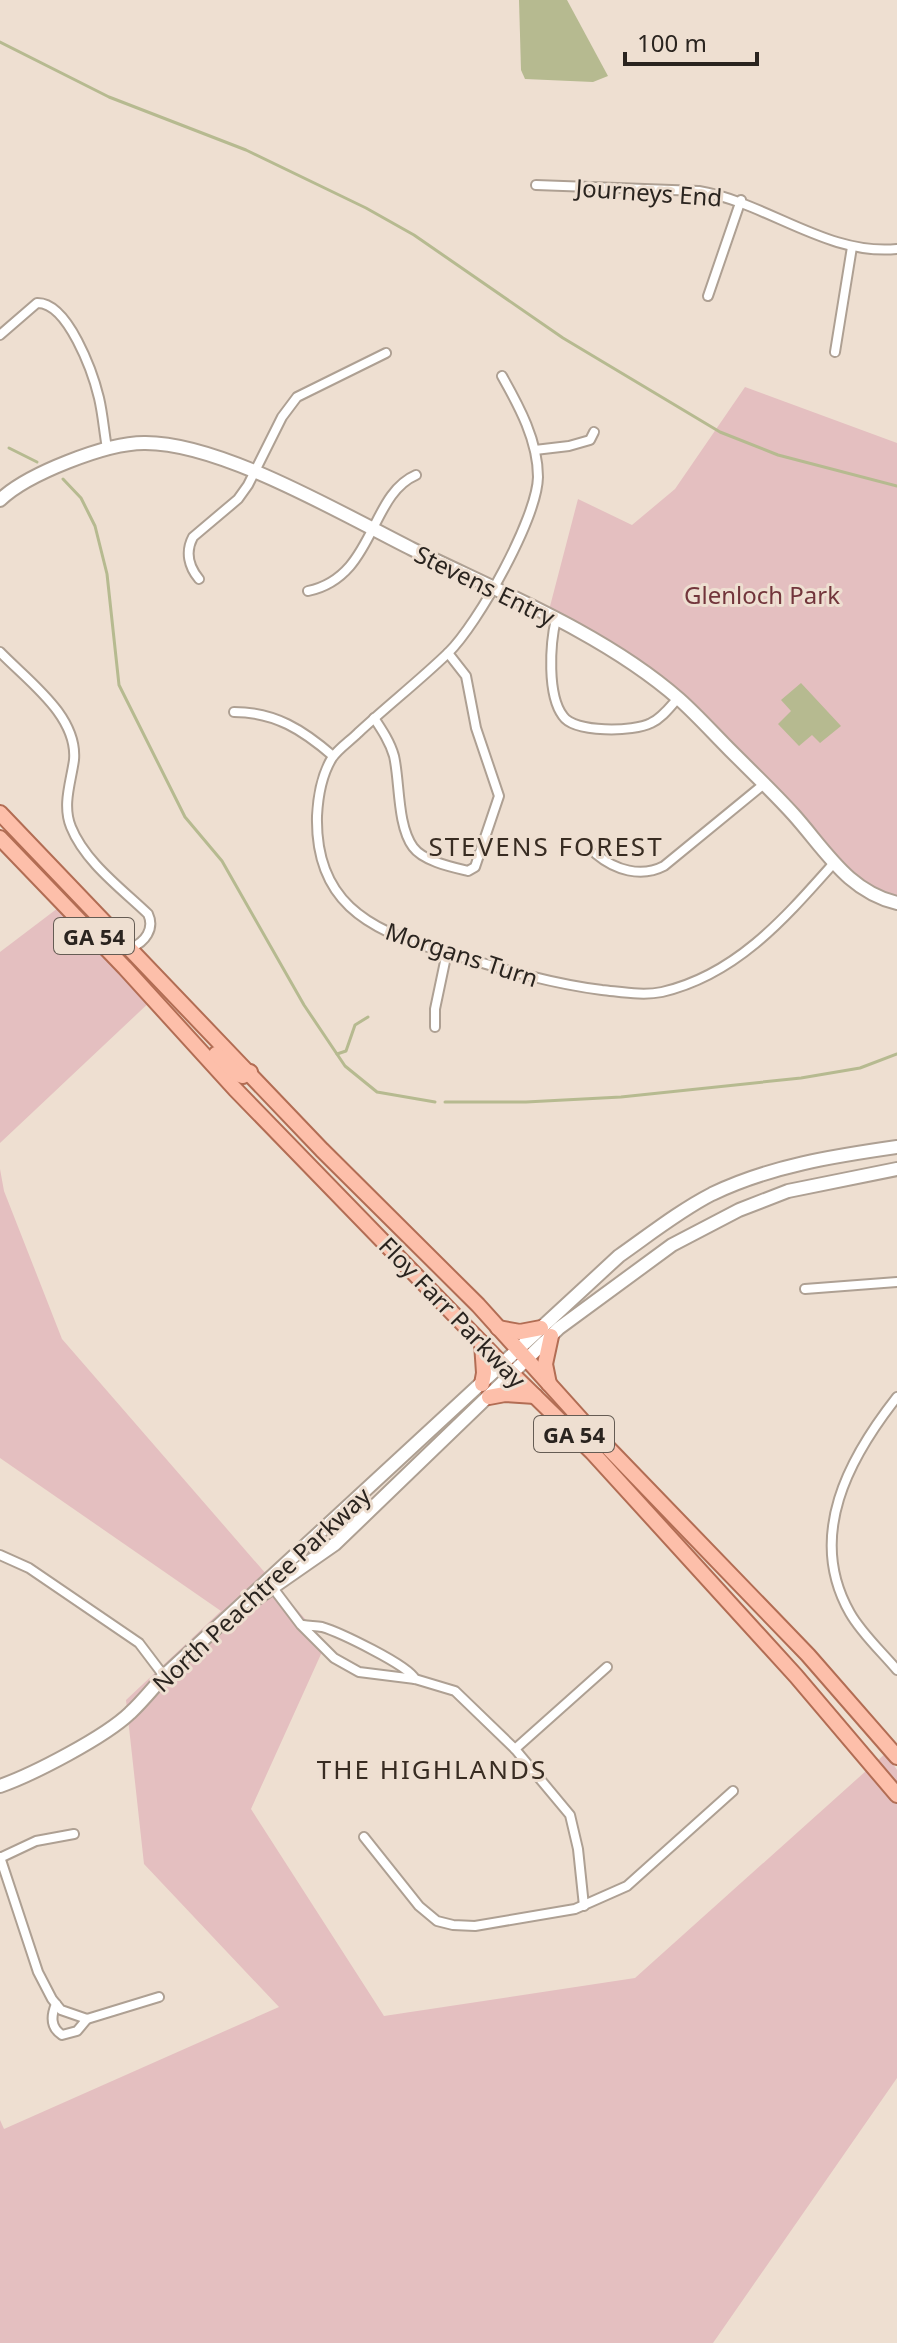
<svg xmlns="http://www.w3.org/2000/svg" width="897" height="2343" font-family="'Noto Sans',sans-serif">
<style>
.green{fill:#e4bfc0}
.water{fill:#b6ba90}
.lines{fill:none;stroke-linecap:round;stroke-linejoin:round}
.stream{stroke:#b6ba90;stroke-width:3}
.street-casing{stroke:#aea093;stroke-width:12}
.secondary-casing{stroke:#aea093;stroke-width:16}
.primary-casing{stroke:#b26d54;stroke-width:18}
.street{stroke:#fff;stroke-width:8}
.secondary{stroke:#fff;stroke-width:12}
.primary{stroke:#fdbfaa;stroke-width:14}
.labels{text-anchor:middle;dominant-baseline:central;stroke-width:6;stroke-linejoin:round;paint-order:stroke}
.shield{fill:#eedfd1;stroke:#655c54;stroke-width:2}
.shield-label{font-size:22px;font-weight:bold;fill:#2a241f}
.street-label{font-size:24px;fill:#2a241f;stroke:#eedfd1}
.park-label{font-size:24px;fill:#72353b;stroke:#eedfd1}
.neighbourhood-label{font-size:26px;letter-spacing:2px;fill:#382c22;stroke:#eedfd1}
</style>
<rect width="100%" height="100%" fill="#eedfd1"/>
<g class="green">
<path d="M745 387 897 443V904L803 837 685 705 548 614 578 499 632 525 675 489Z"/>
<path d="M58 908 154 998 0 1143V952Z"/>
<path d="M0 1169 4 1191 62 1339 326 1643 251 1809 384 2016 635 1978 886 1753 897 1770V2078L713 2343H0V2120L4 2129 279 2007 144 1864 126 1700 221 1611 0 1458Z"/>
</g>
<g class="water">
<path d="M519 0H567L608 76 593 82 525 79 521 70Z"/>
<path d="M801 683 841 726 820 743 812 735 799 746 778 724 791 711 781 700Z"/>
</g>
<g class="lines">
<g class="stream">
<path d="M0 42 109 97 246 150 366 208 414 235 563 338 720 432 778 455 897 486"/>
<path d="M9 448 37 462"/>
<path d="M63 479 81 498 95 526 107 574 119 685 185 817 222 861 304 1005 345 1066 377 1092 435 1102"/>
<path d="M337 1054 346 1051 355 1025 368 1017"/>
<path d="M445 1102H526L621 1097 801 1078 860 1068 897 1054"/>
</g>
<defs>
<g id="street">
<path d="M536 185 699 191C768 203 827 256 897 249"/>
<path d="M708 296 741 200"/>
<path d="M0 335 37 303C68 302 93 373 99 398 103 415 104 432 107 448"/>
<path d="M835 352 852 247"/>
<path d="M502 376C519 406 538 441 538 477 537 518 478 624 448 653 419 681 387 706 358 733 350 741 338 749 332 758 321 776 318 796 317 816 315 900 366 929 438 950 493 966 546 983 602 990 622 992 643 996 662 992 736 975 785 918 833 864"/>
<path d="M535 450 569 446 590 440 594 432"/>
<path d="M199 579C189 567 185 552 193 537L238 499 248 485 282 417 297 397 386 353"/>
<path d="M308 591C375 577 369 495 416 475"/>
<path d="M556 619C550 644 547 695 563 716 574 733 634 732 651 723 662 718 670 707 678 698"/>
<path d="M0 652C28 681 78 716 74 760 71 782 62 805 71 827 85 862 122 889 148 914 155 929 145 942 131 948"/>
<path d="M234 712C275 712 303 730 333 756"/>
<path d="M374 718C382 730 390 742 394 756 400 782 397 825 413 847 423 861 451 867 468 871L475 867 499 796 476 728 466 676 448 653"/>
<path d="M596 854C615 870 641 878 664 866L764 784"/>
<path d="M435 1027V1009L447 952"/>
<path d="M805 1289 897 1282"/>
<path d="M897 1397C849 1458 806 1536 850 1613 862 1634 882 1652 897 1670"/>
<path d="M0 1555 29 1568 139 1643 164 1676"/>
<path d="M270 1584 301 1625 334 1658 359 1672 415 1679 455 1691 515 1749 570 1815 578 1849 584 1906"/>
<path d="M303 1625C309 1626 316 1626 322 1627 339 1632 408 1665 415 1679"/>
<path d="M515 1749 607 1667"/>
<path d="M364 1837 419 1906 437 1921 453 1925 475 1926 575 1909 627 1886 733 1791"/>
<path d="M0 1857 38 1972 52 1999 61 2010 87 2019 159 1997"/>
<path d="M0 1858 36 1841 74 1834"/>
<path d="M56 2004C51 2016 50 2027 62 2035L77 2031 87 2019"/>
</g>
<g id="secondary">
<path d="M0 500C27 474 106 443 144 443 220 442 342 514 412 549 500 592 605 634 679 699 697 715 714 734 731 751 752 772 774 793 794 815 826 851 848 891 897 903"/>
<path d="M253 1601 335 1544 559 1328 672 1245 739 1210 788 1191 897 1169"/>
<path d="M0 1786C34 1774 105 1737 130 1713 142 1702 153 1688 164 1676L619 1256C649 1235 679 1211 712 1194 770 1166 834 1156 897 1147"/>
</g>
<g id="primary">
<path d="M0 813 322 1150 478 1305 587 1426 808 1655 897 1757"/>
<path d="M0 838 125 968 235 1089 503 1365 592 1452 796 1676 897 1795"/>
<path d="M216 1054 237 1074 243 1076 250 1072"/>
<path d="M498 1328 520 1332 541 1328"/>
<path d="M482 1343 484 1373 482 1384"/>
<path d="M549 1384 545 1364 551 1336"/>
<path d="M489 1397 505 1394 535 1396"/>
</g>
</defs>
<use href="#street" class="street-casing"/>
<use href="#secondary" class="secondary-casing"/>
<use href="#primary" class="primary-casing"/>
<use href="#street" class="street"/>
<use href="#secondary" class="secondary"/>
<use href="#primary" class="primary"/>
</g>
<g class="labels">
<g class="shield">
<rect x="54" y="918" width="80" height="36" rx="6"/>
<rect x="534" y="1416" width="80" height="36" rx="6"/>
</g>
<g class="shield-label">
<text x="94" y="936">GA 54</text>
<text x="574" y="1434">GA 54</text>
</g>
<g class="street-label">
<text transform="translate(649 192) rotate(4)">Journeys End</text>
<text transform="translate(485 585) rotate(26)">Stevens Entry</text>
<text transform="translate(462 954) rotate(18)">Morgans Turn</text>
<text transform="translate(453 1312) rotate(46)">Floy Farr Parkway</text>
<text transform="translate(261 1589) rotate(-43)">North Peachtree Parkway</text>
</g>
<g class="park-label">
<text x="762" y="594">Glenloch Park</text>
</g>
<g class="neighbourhood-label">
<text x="546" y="846">STEVENS FOREST</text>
<text x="432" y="1769">THE HIGHLANDS</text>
</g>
</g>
<path d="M625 52v12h132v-12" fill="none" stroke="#2a241f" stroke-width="4"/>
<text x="637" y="52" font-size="24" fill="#2a241f" stroke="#eedfd1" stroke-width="6" paint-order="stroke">100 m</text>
</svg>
